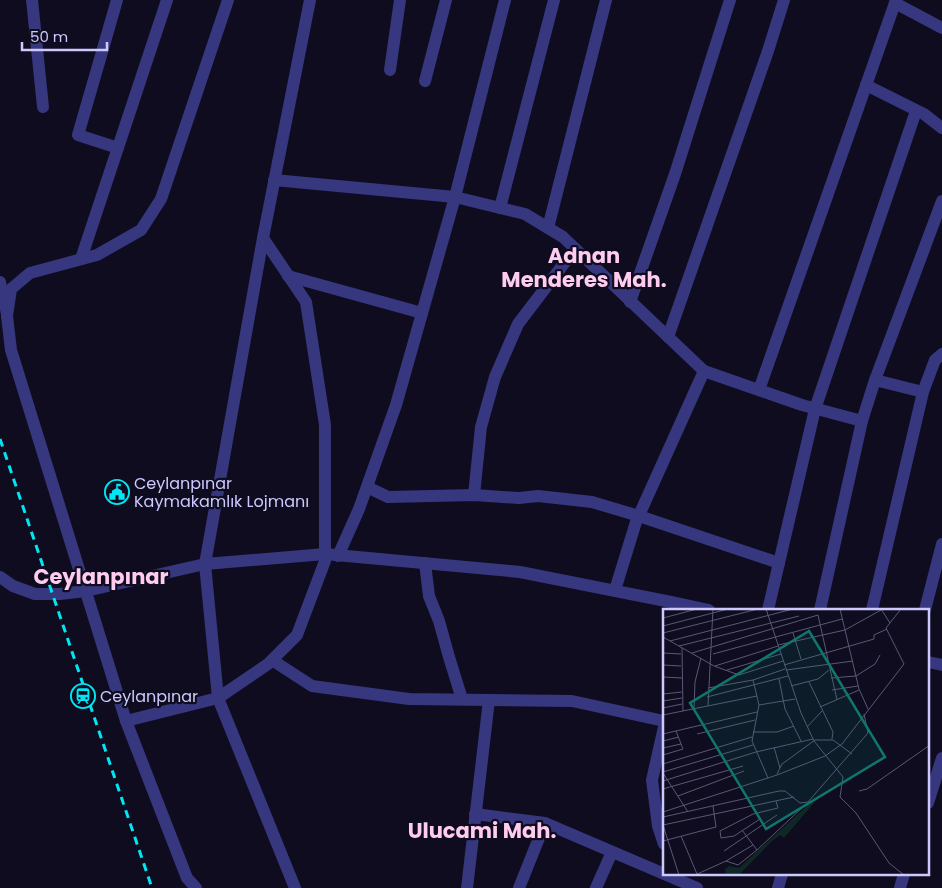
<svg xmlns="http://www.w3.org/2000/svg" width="942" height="888" font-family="Poppins,sans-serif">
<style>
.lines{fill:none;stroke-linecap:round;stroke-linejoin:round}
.minor{stroke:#36377e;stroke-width:12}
.tertiary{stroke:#36377e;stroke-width:12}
.rail{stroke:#00e7f4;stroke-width:3;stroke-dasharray:8 6;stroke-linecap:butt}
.labels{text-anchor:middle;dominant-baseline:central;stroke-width:4.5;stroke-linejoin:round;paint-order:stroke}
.poi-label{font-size:16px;fill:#cdc9ff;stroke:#0e0c1e;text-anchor:start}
.district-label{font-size:21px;font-weight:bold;fill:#ffcbef;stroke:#0e0c1e}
.inset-road{fill:none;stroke:#5a5878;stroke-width:1}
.view{fill:#0f766e;fill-opacity:0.15;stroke:#0f766e;stroke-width:2.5}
.inset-edge{fill:none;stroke:#cdc9ff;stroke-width:2.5}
</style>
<rect width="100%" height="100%" fill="#0e0c1e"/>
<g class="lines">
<g class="minor">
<path d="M32 0 43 107"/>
<path d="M117 0 78 135 118 148"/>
<path d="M895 3 942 28"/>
<path d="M390 70 400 0"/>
<path d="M425 81 446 0"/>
<path d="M866 85 924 114 942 128"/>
<path d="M274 180 455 197 525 214 563 237 704 371 802 405 862 421"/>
<path d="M500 208 554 0"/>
<path d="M548 228 606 0"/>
<path d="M81 259 167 0"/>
<path d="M288 276 422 313"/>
<path d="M0 282 7 314"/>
<path d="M630 302 675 174 730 0"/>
<path d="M668 337 768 51 784 0"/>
<path d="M759 390 896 0"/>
<path d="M367 487 388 497 474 495 519 498 538 496 592 502 639 516 779 563"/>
<path d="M474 495 481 427 495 377 518 324 575 249"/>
<path d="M425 563 429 596 439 621 449 657 462 699"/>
<path d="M0 577 13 586 35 594H60L86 591 205 564"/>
<path d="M615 590 636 522 704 371"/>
<path d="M768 610 815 409 916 111"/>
<path d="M820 610 862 421 875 380 942 201"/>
<path d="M872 610 923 392 875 380"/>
<path d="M925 610 942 544"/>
<path d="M272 660 312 686 409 699 572 701 664 721"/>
<path d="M664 727 652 780 658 826 664 844"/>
<path d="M928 803 942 758"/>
<path d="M475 814 545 823 697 888"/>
<path d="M467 888 489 700"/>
<path d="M519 888 545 823"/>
<path d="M596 888 612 852"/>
<path d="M778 888 782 874"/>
<path d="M900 888 904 874"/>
</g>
<g class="tertiary">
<path d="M923 392 935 360 942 354"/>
<path d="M338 556 359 509 396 405 455 197 505 0"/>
<path d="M205 564 325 554 520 572 671 602 709 610"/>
<path d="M928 662 942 665"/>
<path d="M126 721 218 698 268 664 297 635 325 561V425L306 302 263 238"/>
<path d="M196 888 187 878 126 721 11 350 7 316 11 289 30 273 97 255 141 230 161 199 228 0"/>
<path d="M295 888 218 698 205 564 263 238 310 0"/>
</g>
<path class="rail" d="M0 439 152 888"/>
</g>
<defs>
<symbol id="civic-ring" viewBox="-11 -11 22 22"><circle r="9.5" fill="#0e0c1e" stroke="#00e7f4" stroke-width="1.5"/><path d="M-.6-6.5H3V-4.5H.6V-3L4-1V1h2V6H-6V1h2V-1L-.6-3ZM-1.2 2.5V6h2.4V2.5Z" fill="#00e7f4"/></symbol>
<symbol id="station-ring" viewBox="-11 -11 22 22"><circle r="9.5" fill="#0e0c1e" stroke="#00e7f4" stroke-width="1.5"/><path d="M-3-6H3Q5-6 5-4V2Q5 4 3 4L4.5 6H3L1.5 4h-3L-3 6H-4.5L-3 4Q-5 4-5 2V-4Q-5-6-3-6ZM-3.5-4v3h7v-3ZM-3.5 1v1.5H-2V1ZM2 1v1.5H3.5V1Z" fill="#00e7f4"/></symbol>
</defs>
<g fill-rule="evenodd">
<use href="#civic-ring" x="103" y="478" width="28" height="28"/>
<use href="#station-ring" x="69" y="682" width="28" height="28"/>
</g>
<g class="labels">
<g class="poi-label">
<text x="134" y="483">Ceylanpınar<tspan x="134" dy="18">Kaymakamlık Lojmanı</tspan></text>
<text x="100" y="696">Ceylanpınar</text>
</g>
<g class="district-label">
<text x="584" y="255">Adnan<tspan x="584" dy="24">Menderes Mah.</tspan></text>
<text x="101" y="576">Ceylanpınar</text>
<text x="482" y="830">Ulucami Mah.</text>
</g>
</g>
<g transform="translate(663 609)">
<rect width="266" height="266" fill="#0e0c1e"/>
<path d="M149 192 151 194 121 229 117 226 109 232 76 266H63L62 260 66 257 76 259Z" fill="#0f2826"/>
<path class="inset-road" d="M103 0 138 104 151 132 180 168 177 188 193 204 226 254 241 266M177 0 196 80 205 100M218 0 227 14M0 9 34 0M0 17 65 0M0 24 95 0M130 24 138 50M0 28 51 57 76 66 120 52M7 32 130 0M115 36 182 21 218 1M16 37 136 7M19 39 20 102M0 44 18 45M29 44 155 6 174 91M50 45 179 10M0 56 18 57M121 56 211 30V26L224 20M52 57 115 37M64 61 118 45M123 61 190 52M0 68 19 69M168 69 193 67 212 55 217 46M116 70 122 100 138 132M90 71 96 96 89 132 105 169M146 73 170 123 169 130M128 77 155 70 166 61M45 79 90 71 122 60M169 81 195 77M0 85 19 83M44 88 125 67M0 92 19 89M96 96 132 90M45 97 50 0M157 98 196 81M0 99 19 95M31 100 32 73 38 49M0 106 94 87M144 118 159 102M90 123H114L131 117M0 125 94 103M34 125 92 111M0 132 16 128M111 138 117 159M0 139 18 135M0 146 20 140 13 122M0 155 89 128M0 163 90 136M0 164 25 203M114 165 119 155 152 131H170L189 145M0 172 93 143 150 130M0 180 80 157M196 182 204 180 267 136M15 187 81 162M0 203 114 166 162 147 179 135 241 55 223 19 238 0M0 208 116 182H122L137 194 145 193 205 124 201 105M97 210 71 227 58 229 57 222 90 205 115 199 113 192M0 216 131 188M0 216 16 266M79 221 94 241 142 196M18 227 34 265M0 232 53 218 50 197M61 242 114 206M63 252 90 236M32 266 63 252 75 256 94 241"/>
<path class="view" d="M146 22 222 148 103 220 27 94Z"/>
<rect width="266" height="266" class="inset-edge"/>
</g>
<path d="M22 42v8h85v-8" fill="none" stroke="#cdc9ff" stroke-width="2.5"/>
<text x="30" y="42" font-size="15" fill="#cdc9ff" stroke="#0e0c1e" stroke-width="4" paint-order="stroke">50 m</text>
</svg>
